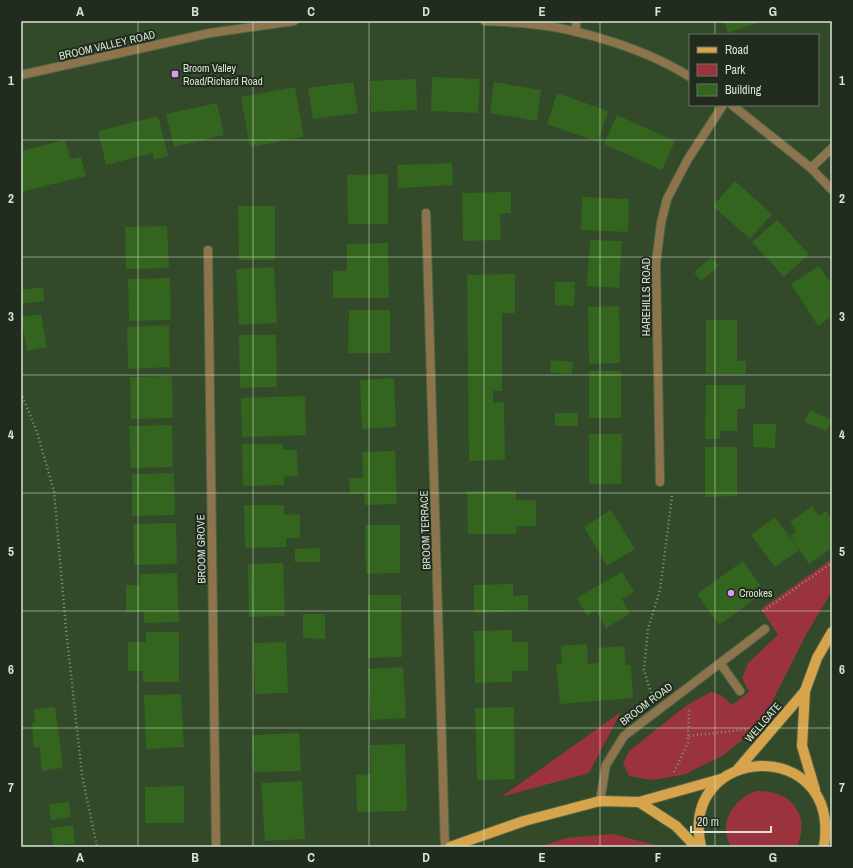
<svg xmlns="http://www.w3.org/2000/svg" width="853" height="868" font-family="'Archivo Narrow',sans-serif">
<style>
.green{fill:#9b333e}
.building{fill:#33651f}
.lines{fill:none;stroke-linecap:round;stroke-linejoin:round}
.service-casing{stroke:#506548;stroke-width:10}
.minor-casing{stroke:#506548;stroke-width:10}
.primary-casing{stroke:#506548;stroke-width:12}
.path{stroke:#85977e;stroke-width:2.5;stroke-dasharray:1 3;stroke-linecap:butt}
.service{stroke:#8e744c;stroke-width:8}
.minor{stroke:#8e744c;stroke-width:8}
.primary{stroke:#d8a44b;stroke-width:10}
.grid{fill:none;stroke:#d7e5d2;stroke-width:1;stroke-opacity:0.55}
.poi-dot{fill:#de98f3;stroke:#212b1e;stroke-width:1.5}
.labels{text-anchor:middle;dominant-baseline:central;stroke-width:4;stroke-linejoin:round;paint-order:stroke}
.street-label{font-size:11px;fill:#d7e5d2;stroke:#212b1e}
.poi-label{font-size:11px;fill:#d7e5d2;stroke:#212b1e;text-anchor:start}
.neatline{fill:none;stroke:#d7e5d2;stroke-width:1.5}
.grid-label{font-size:13px;text-anchor:middle;font-weight:bold;fill:#d7e5d2}
</style>
<rect width="100%" height="100%" fill="#32492a"/>
<g class="green">
<path d="M832 559V591L807 633 769 708 750 734 722 756 683 775 651 780 629 776 623 763 629 751 687 705 711 692 721 695 732 705 749 692 742 678 748 663 778 635 761 609Z"/>
<path d="M621 712 589 773 501 797Z"/>
<path d="M756 791C790 790 811 813 797 847H731C718 822 732 801 756 791Z"/>
<path d="M613 834 655 845 658 847H539L566 838Z"/>
</g>
<g class="building">
<path d="M724 21H762L728 33Z"/>
<path d="M432 77 480 79 478 113 431 111Z"/>
<path d="M416 79 417 110 371 112 370 81Z"/>
<path d="M353 82 358 113 313 119 308 88Z"/>
<path d="M494 82 541 90 537 121 490 113Z"/>
<path d="M295 87 304 137 250 147 241 97Z"/>
<path d="M557 93 608 111 598 142 547 124Z"/>
<path d="M217 103 224 135 174 147 166 114Z"/>
<path d="M617 115 675 141 662 170 604 144Z"/>
<path d="M158 116 168 156 154 160 153 153 106 165 98 131Z"/>
<path d="M65 140 70 159 81 157 86 176 21 192V151Z"/>
<path d="M452 163 453 185 398 188 397 165Z"/>
<path d="M388 174V224H348L347 175Z"/>
<path d="M735 181 772 214 750 239 713 206Z"/>
<path d="M511 192V213L500 214 501 240 463 241 462 193Z"/>
<path d="M582 197 629 199 628 232 581 230Z"/>
<path d="M238 206H275V260H239Z"/>
<path d="M777 220 809 254 784 277 752 242Z"/>
<path d="M167 226 169 268 126 269 125 227Z"/>
<path d="M590 240 622 241 619 288 587 286Z"/>
<path d="M388 243 389 298H333V271H347V244Z"/>
<path d="M711 257 719 266 701 281 694 272Z"/>
<path d="M819 266 832 285V316L818 326 791 284Z"/>
<path d="M274 267 277 323 239 325 236 269Z"/>
<path d="M515 274V313H502V391H493V403L504 402 505 460 469 461 467 275Z"/>
<path d="M170 278 171 320 129 321 128 279Z"/>
<path d="M555 282H575L574 306 555 305Z"/>
<path d="M43 287 44 301 21 304V290Z"/>
<path d="M619 306 620 363 589 364 588 307Z"/>
<path d="M349 310H390V353H348Z"/>
<path d="M41 314 47 347 27 351 21 317Z"/>
<path d="M706 320H737V361H746V374H706Z"/>
<path d="M169 325 170 367 128 369 127 327Z"/>
<path d="M239 335H276L277 387 240 388Z"/>
<path d="M551 360 573 362 572 374 550 373Z"/>
<rect x="589" y="371" width="32" height="47"/>
<path d="M172 376 173 418 131 419 130 377Z"/>
<path d="M394 378 396 427 362 429 360 380Z"/>
<path d="M706 385H745V409H737V431H720V439H705Z"/>
<path d="M305 396 306 435 242 437 241 398Z"/>
<path d="M810 410 832 420 826 431 804 422Z"/>
<rect x="555" y="413" width="23" height="13"/>
<path d="M753 424H776L775 448 753 447Z"/>
<path d="M172 425 173 467 131 468 129 426Z"/>
<path d="M589 434H622L621 484H589Z"/>
<path d="M242 444H283V450H297L298 476 284 477V485L243 486Z"/>
<path d="M705 447H737V496L705 497Z"/>
<path d="M395 451 397 504 365 505 364 493 350 494 349 478H363L362 452Z"/>
<path d="M174 473 175 515 132 516V474Z"/>
<path d="M467 491H516V500H536V526H517L516 534H468Z"/>
<path d="M244 505H284V515L300 514V538H286V547L245 548Z"/>
<path d="M812 506 819 516 826 511 832 519V548L809 564 790 536 796 531 790 522Z"/>
<path d="M611 510 635 549 607 566 584 527Z"/>
<path d="M775 517 799 550 775 567 751 535Z"/>
<path d="M176 523 177 564 134 565 133 524Z"/>
<path d="M365 525H400V573L366 574Z"/>
<path d="M320 548V562H295V549Z"/>
<path d="M743 561 765 592 719 625 697 594Z"/>
<path d="M283 563 285 616 249 617 248 564Z"/>
<path d="M622 572 634 592 622 599 630 614 606 628 596 610 587 616 577 598Z"/>
<path d="M177 573 179 622 144 623V612L126 613V585H140V574Z"/>
<path d="M513 584V596L528 595V611L474 613V585Z"/>
<path d="M368 595H401L402 657 368 658Z"/>
<path d="M303 614H325V639L303 638Z"/>
<path d="M512 630V642H528V671H512V682L475 683 474 631Z"/>
<path d="M146 632H179V682H143V671H128V642H146Z"/>
<path d="M286 642 288 693 255 694 253 643Z"/>
<path d="M587 644 588 664 599 663 598 648 624 646 626 665H631L633 698 560 704 556 664 562 663 561 646Z"/>
<path d="M403 667 406 718 371 720 368 669Z"/>
<path d="M181 694 184 747 146 749 144 695Z"/>
<path d="M55 707 63 768 42 771 40 747 34 748 32 723H35L34 709Z"/>
<path d="M514 707 515 779 477 780 475 708Z"/>
<path d="M299 733 301 771 253 772 252 735Z"/>
<path d="M405 744 407 811 357 812 356 775 371 774 370 745Z"/>
<path d="M302 781 305 839 265 841 261 783Z"/>
<path d="M184 786V823H145V787Z"/>
<path d="M69 802 71 817 51 820 49 804Z"/>
<path d="M73 825 75 843 53 846 51 828Z"/>
</g>
<g class="lines">
<defs>
<path id="service" d="M576 21V32"/>
<g id="minor">
<path d="M485 21C500 22 516 22 531 24 581 29 648 50 690 77"/>
<path d="M21 75 210 33 294 21"/>
<path d="M732 105 811 168 832 190"/>
<path d="M811 168 832 148"/>
<path d="M426 213 445 847"/>
<path d="M208 250 216 847"/>
<path d="M660 482 656 263 661 223 667 199 688 159 723 105"/>
<path d="M720 663 740 691"/>
<path d="M600 801 606 765 624 736 765 629"/>
</g>
<g id="primary">
<path d="M738 769 805 691"/>
<path d="M815 790 802 746 805 691 817 658 832 632"/>
<path d="M639 802 676 826 696 847"/>
<path d="M450 847 524 821 600 801 639 802 721 779"/>
<path d="M701 847C678 743 842 735 824 847"/>
</g>
</defs>
<use href="#service" class="service-casing"/>
<use href="#minor" class="minor-casing"/>
<use href="#primary" class="primary-casing"/>
<g class="path">
<path d="M21 393 37 432 54 491 66 629 82 775 97 847"/>
<path d="M763 611 832 563"/>
<path d="M651 693 644 670 648 629 660 590 672 496"/>
<path d="M689 736 748 729"/>
<path d="M674 772 688 743 689 710"/>
</g>
<use href="#service" class="service"/>
<use href="#minor" class="minor"/>
<use href="#primary" class="primary"/>
</g>
<path class="grid" d="M138 21V847M253 21V847M369 21V847M484 21V847M600 21V847M715 21V35M715 105V847M21 140H832M21 257H832M21 375H832M21 493H832M21 611H832M21 728H832"/>
<g class="poi-dot">
<rect x="171" y="70" width="8" height="8" rx="2"/>
<circle cx="731" cy="593" r="4"/>
</g>
<g class="labels">
<g class="street-label">
<text transform="translate(107 45) rotate(-13)">BROOM VALLEY ROAD</text>
<text transform="translate(646 297) rotate(-90)">HAREHILLS ROAD</text>
<text transform="translate(425 530) rotate(-92)">BROOM TERRACE</text>
<text transform="translate(201 549) rotate(-91)">BROOM GROVE</text>
<text transform="translate(646 704) rotate(-37)">BROOM ROAD</text>
<text transform="translate(763 722) rotate(-49)">WELLGATE</text>
</g>
<g class="poi-label">
<text x="183" y="68">Broom Valley<tspan x="183" dy="13">Road/Richard Road</tspan></text>
<text x="739" y="593">Crookes</text>
</g>
</g>
<rect width="853" height="868" fill="none" stroke="#212b1e" stroke-width="44"/>
<rect x="689" y="34" width="130" height="72" fill="#212b1e" stroke="#6a7566"/>
<rect x="697" y="47" width="20" height="6" fill="#d8a44b" stroke="#6a7566"/>
<text x="725" y="54" font-size="12" fill="#d7e5d2">Road</text>
<rect x="697" y="64" width="20" height="12" fill="#9b333e" stroke="#6a7566"/>
<text x="725" y="74" font-size="12" fill="#d7e5d2">Park</text>
<rect x="697" y="84" width="20" height="12" fill="#33651f" stroke="#6a7566"/>
<text x="725" y="94" font-size="12" fill="#d7e5d2">Building</text>
<path d="M691 826v6h80v-6" fill="none" stroke="#d7e5d2" stroke-width="2"/>
<text x="697" y="826" font-size="12" fill="#d7e5d2" stroke="#212b1e" stroke-width="3" paint-order="stroke">20 m</text>
<rect x="22" y="22" width="809" height="824" class="neatline"/>
<g class="grid-label">
<text x="80" y="16">A</text>
<text x="195" y="16">B</text>
<text x="311" y="16">C</text>
<text x="426" y="16">D</text>
<text x="542" y="16">E</text>
<text x="658" y="16">F</text>
<text x="773" y="16">G</text>
<text x="11" y="85">1</text>
<text x="842" y="85">1</text>
<text x="11" y="203">2</text>
<text x="842" y="203">2</text>
<text x="11" y="321">3</text>
<text x="842" y="321">3</text>
<text x="11" y="439">4</text>
<text x="842" y="439">4</text>
<text x="11" y="556">5</text>
<text x="842" y="556">5</text>
<text x="11" y="674">6</text>
<text x="842" y="674">6</text>
<text x="11" y="792">7</text>
<text x="842" y="792">7</text>
<text x="80" y="862">A</text>
<text x="195" y="862">B</text>
<text x="311" y="862">C</text>
<text x="426" y="862">D</text>
<text x="542" y="862">E</text>
<text x="658" y="862">F</text>
<text x="773" y="862">G</text>
</g>
</svg>
